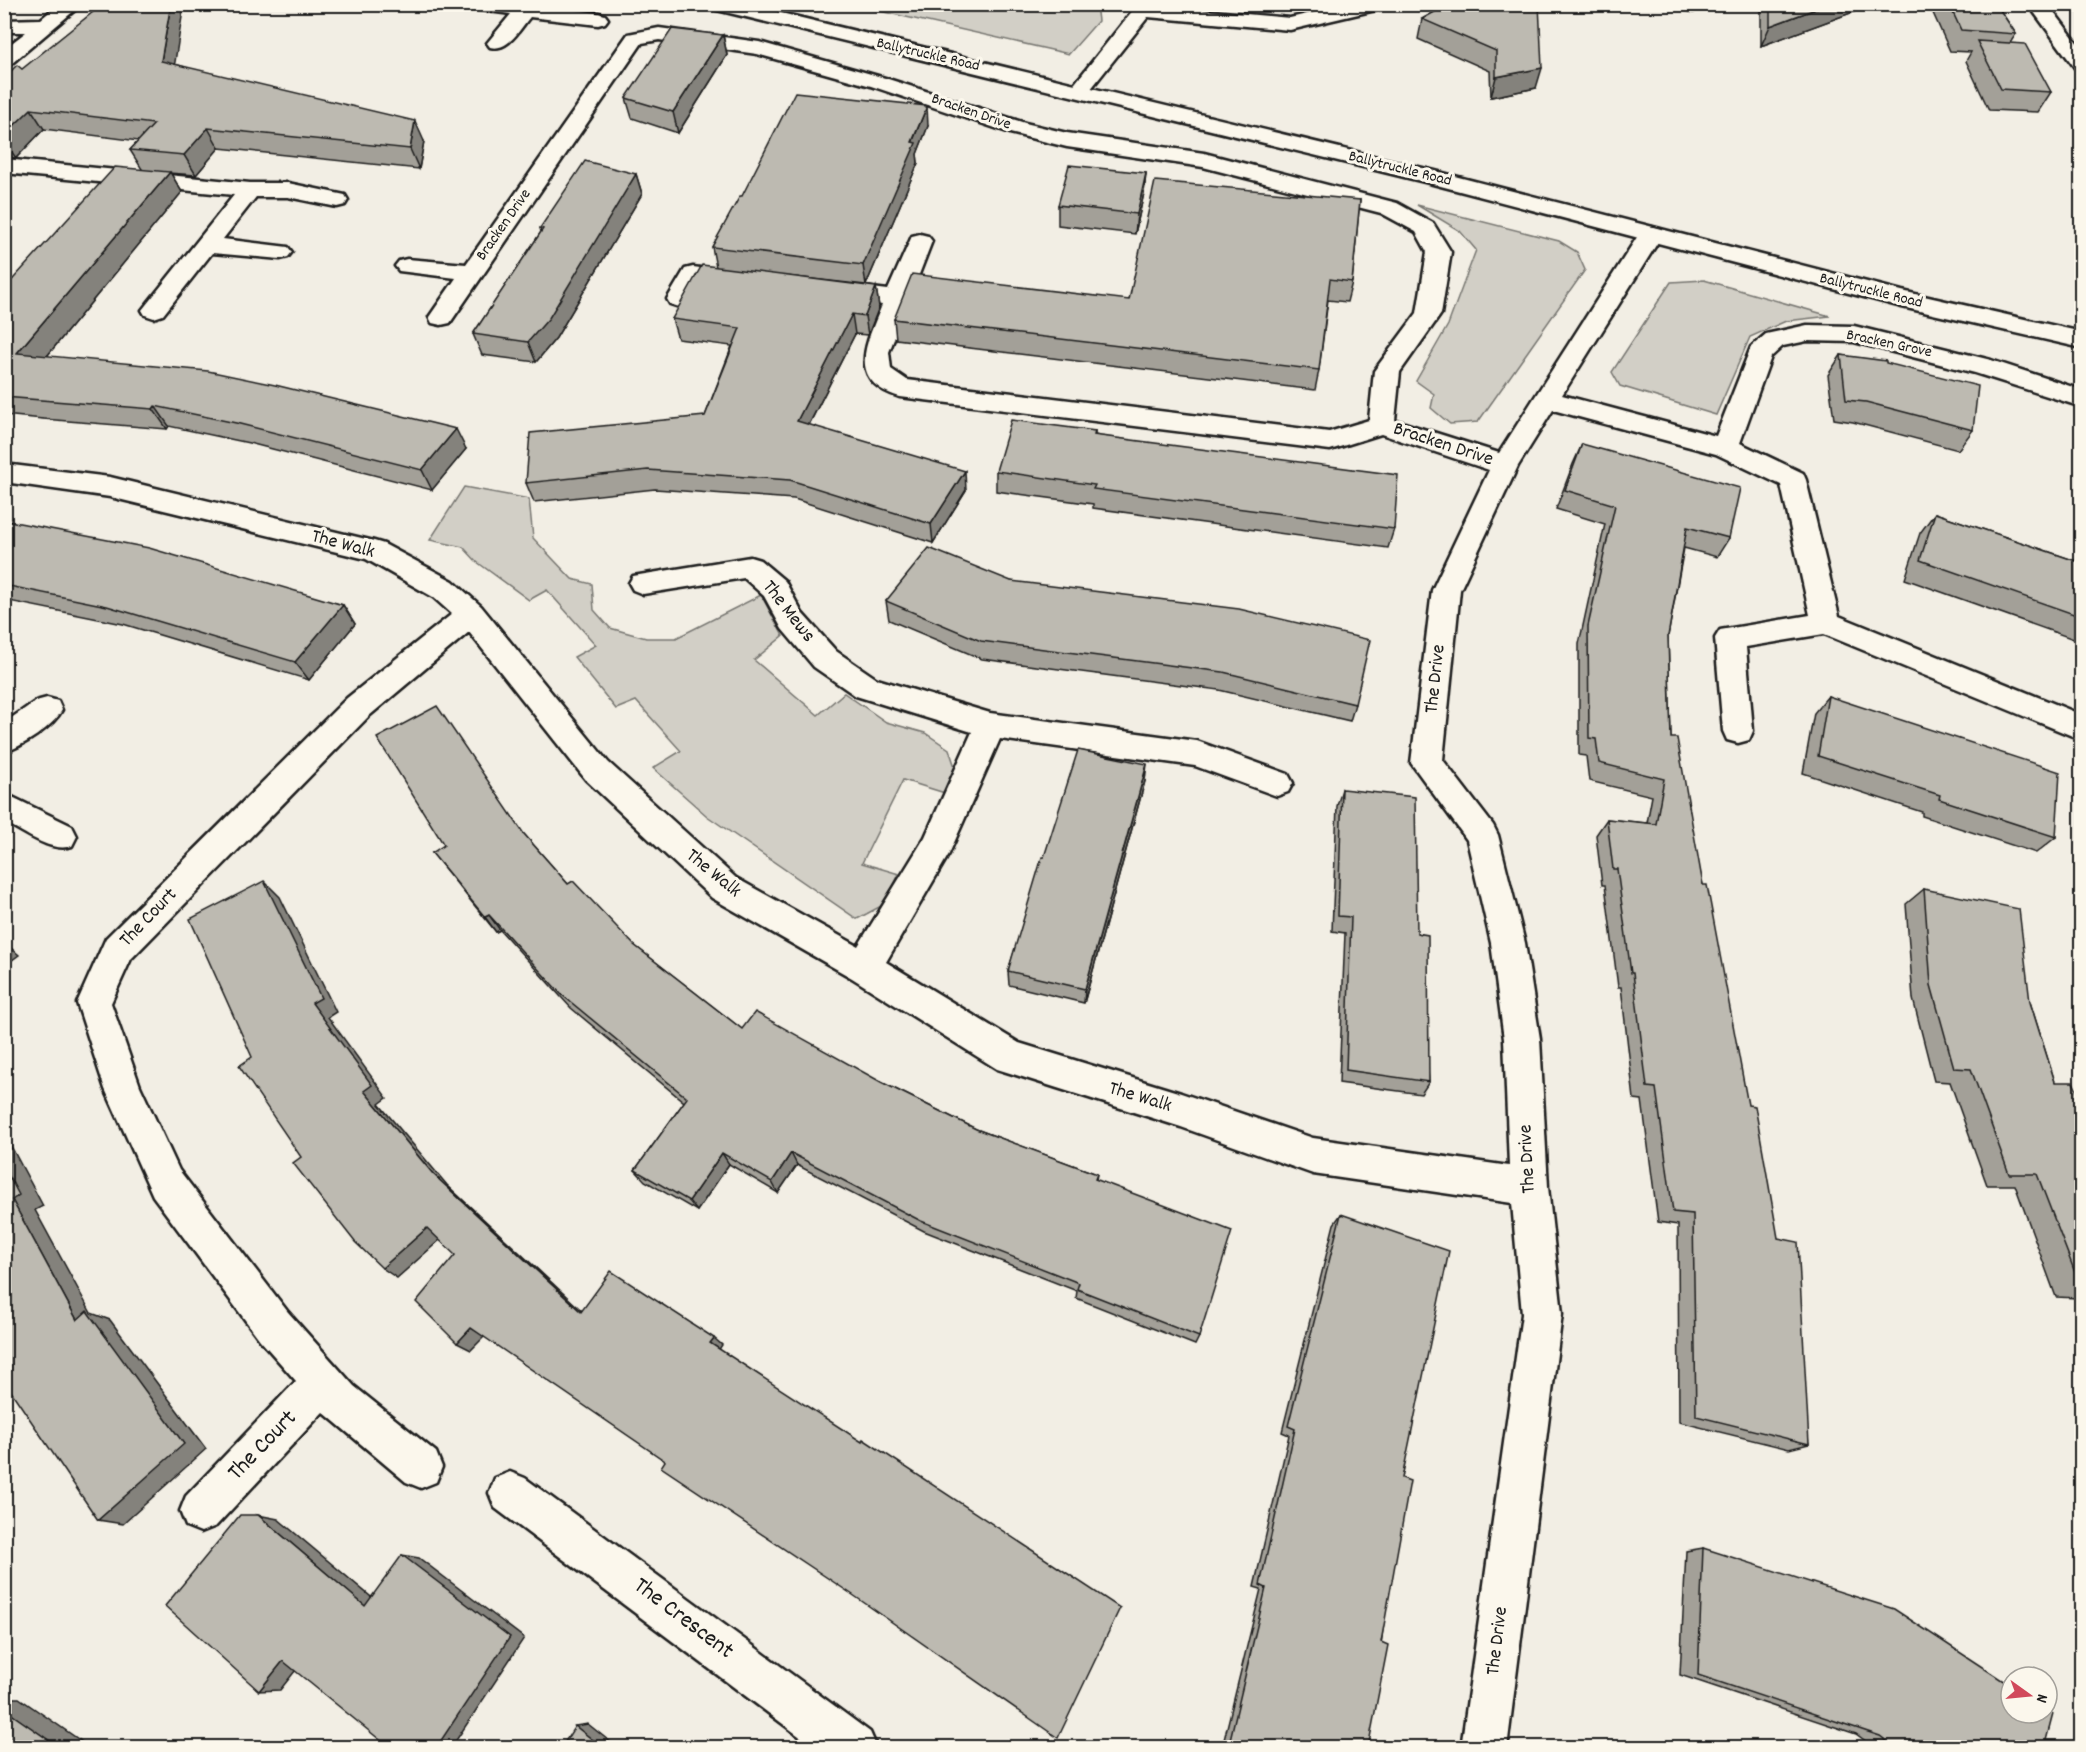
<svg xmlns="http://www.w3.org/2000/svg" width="2086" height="1752" font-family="Dekko,sans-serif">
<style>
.green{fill:#d2cfc6;stroke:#777671;stroke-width:1.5}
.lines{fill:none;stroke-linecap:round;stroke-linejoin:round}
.minor-casing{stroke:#1c1c1c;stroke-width:5}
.tertiary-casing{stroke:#1c1c1c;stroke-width:5}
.minor{fill:#fbf7ec;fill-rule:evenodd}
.tertiary{fill:#fbf7ec;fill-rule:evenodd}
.wall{fill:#a3a098;stroke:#1c1c1c;stroke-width:1.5}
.shaded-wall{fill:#84827c;stroke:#1c1c1c;stroke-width:1.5}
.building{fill:#bdbab1;stroke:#1c1c1c;stroke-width:1.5}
.labels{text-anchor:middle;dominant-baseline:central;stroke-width:6;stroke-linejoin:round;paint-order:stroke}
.far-street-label{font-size:16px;fill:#1c1c1c;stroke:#fbf7ec}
.street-label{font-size:20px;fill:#1c1c1c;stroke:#fbf7ec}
.near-street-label{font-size:24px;fill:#1c1c1c;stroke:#fbf7ec}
</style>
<rect width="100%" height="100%" fill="#f2eee4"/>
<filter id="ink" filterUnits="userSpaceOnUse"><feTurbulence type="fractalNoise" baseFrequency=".0167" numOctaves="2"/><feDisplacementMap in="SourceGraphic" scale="12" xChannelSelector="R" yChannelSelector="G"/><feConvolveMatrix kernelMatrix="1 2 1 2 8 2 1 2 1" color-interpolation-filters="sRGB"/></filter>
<g filter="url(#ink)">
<g class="green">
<path d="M853 5H1096L1098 21 1069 54Z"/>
<path d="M1417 205 1559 241 1577 252 1585 270 1478 422 1450 424 1431 408 1434 394 1416 381 1448 325 1476 250 1460 231Z"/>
<path d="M1704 280 1830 316 1786 321 1750 337 1716 415 1620 386 1612 372 1671 282Z"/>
<path d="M464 487 529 499 533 538 572 579 592 584 594 610 610 628 646 638H676L761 595 783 636 754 660 818 715 844 693 886 722 925 733 949 749 956 770 945 793 903 780 862 863 899 874 885 904 857 919 707 816 653 768 681 751 636 701 616 709 574 657 596 645 547 590 529 600 477 562 463 547 430 540Z"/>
</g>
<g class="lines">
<defs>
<g id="minor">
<path d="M59 4H82L11 64 4 66V49L26 32H4V20L41 19Z"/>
<path d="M463 4H527L598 13 605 15 608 19 605 23 598 25 530 17C519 30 508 52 490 47L487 43 511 14 466 8Z"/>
<path d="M1135 4 1290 18 1349 4H1387L1384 8 1290 30 1148 17 1086 95 1079 97 1072 95 1068 91 1072 87 1133 10Z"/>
<path d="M1706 4 1703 8 1693 11 1686 9 1683 5Z"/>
<path d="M2028 4H2048L2082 49V70L2075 68Z"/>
<path d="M659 28 759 42 885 78 1025 123 1067 133 1204 153 1397 203 1433 223 1451 252 1441 314 1400 372 1395 420 1499 453 1639 234 1643 229 1651 227 1659 229 1663 234 1562 395 1716 436 1751 347 1766 334 1807 325 1854 326 1991 360 2082 390V407L1975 373 1854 342 1807 341 1783 346 1771 357 1740 443 1803 473 1806 480 1839 616 2082 715V740L1824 634 1746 647 1753 731 1749 740 1738 743 1727 740 1723 731 1715 638 1720 630 1810 615 1781 485 1716 454 1553 410 1518 466 1460 590 1443 760 1493 825 1498 835 1525 943 1540 1039 1548 1187 1562 1314 1507 1748H1461L1522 1314 1512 1203 1313 1174 1181 1127 997 1069 852 978 712 898 586 780 469 632 369 716 131 959 111 1003 140 1086 179 1170 288 1312 354 1386 436 1452 442 1467 436 1482 421 1488 406 1482 323 1412 216 1526 201 1532 186 1526 180 1511 186 1496 296 1381 260 1340 153 1196 105 1089 77 1003 106 938 347 698 452 614 433 597 366 559 110 497 4 482V464L110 477 374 541 384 544 453 581 481 606 608 762 736 878 858 946 925 837 972 732 856 696 814 667 782 629 764 596 744 578 643 594 633 590 629 583 633 576 750 557 760 560 785 581 802 613 836 651 877 679 990 713 1197 741 1288 774 1293 783 1288 792 1277 796 1195 766 1000 739 949 854 886 962 1019 1043 1181 1093 1313 1138 1509 1166 1504 1039 1491 943 1467 840 1411 763 1432 590 1489 470 1381 434 1330 450 900 397C845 381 867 342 882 305L823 296 820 291 823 286 832 283 888 290 912 236 920 234 928 236 932 241 889 352 891 369 907 380 1329 432 1369 420 1374 371 1417 313 1427 252 1416 232 1381 213 1203 167 1067 147 1010 133 871 86 757 54 659 40 642 43 450 323 441 325 432 323 429 317 456 278 399 271 395 266 399 261 407 259 466 264 628 34Z"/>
<path d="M4 159 250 183H288L345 195 348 200 345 205 337 207 288 197H256L223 239 288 247 292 252 288 257 280 259 212 253 163 315 154 318 145 315 142 310 234 195 4 173Z"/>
<path d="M693 267 751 275 755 280 751 285 743 287 700 282 688 304 679 307 670 304 667 299 685 269Z"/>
<path d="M47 698 58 701 62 710C54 726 22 747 4 752V723L36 701Z"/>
<path d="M4 793 72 826 77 836 72 846C50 853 25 832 4 822Z"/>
<path d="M510 1472 525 1478 870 1732 877 1748H815L495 1508 489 1493 495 1478Z"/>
</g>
<path id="tertiary" d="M707 4H744L1435 171 1902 291 2082 332V348L1902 307 1429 183 717 10 710 8Z"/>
</defs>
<use href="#minor" class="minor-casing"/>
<use href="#tertiary" class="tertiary-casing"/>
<use href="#minor" class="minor"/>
<use href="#tertiary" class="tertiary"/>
</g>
<g class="wall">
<path d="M1449 4 1536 88 1491 97 1490 71 1418 39 1422 19Z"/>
<path d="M1761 4H1875L1761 46Z"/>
<path d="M1929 4H1996L2016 34 2010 43 2051 92 2038 112 1989 110 1966 61 1971 52 1950 51Z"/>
<path d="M723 35 727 55 678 133 632 118 626 98Z"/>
<path d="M175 64 424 141 419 169 219 148 196 175 170 173 182 192 47 356 466 449 432 490 249 443 169 426 167 429 43 419 4 415V289L142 169 130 150 139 141 44 129 16 158 4 157V78L22 69Z"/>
<path d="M928 126 917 154 918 163 866 285 786 276 876 287 879 307 868 335 855 334 809 425 966 490 933 543 794 499 655 489 534 502 526 483 705 416 732 346 678 339 672 319 716 267 712 247 742 196Z"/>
<path d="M1146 173 1144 193 1135 234 1058 225V205Z"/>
<path d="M636 174 642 194 556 338 536 362 482 355 473 334 541 232 540 228Z"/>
<path d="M1360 200 1352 282 1347 302 1328 300 1319 370 1315 390 896 339 894 319 1129 300Z"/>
<path d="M1841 355 1886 363 1973 430 1958 450 1853 422 1834 419 1828 375Z"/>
<path d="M1095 431V435L1394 529 1388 548 1093 508V504L996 491V471Z"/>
<path d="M1582 444 1729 538 1717 557 1684 548 1668 636 1671 738 1703 885 1809 1444 1789 1449 1679 1422 1678 1225 1658 1222 1642 1100 1634 1099 1621 987H1618L1605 885H1602L1596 835 1607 819 1647 823 1652 796 1589 781 1586 756 1579 755V644L1605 524 1556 509 1573 464Z"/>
<path d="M1935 513 2082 563V642L1905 579 1920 533Z"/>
<path d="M4 520 343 605 355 624 309 680 123 624 4 600Z"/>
<path d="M1011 581 1355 704 1350 721 1219 690 982 659 889 620 886 601Z"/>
<path d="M1828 696 2056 837 2036 853 1922 816V812L1803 773 1814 713Z"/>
<path d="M1145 781 1084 1003 1009 985 1008 971 1044 857Z"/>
<path d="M1342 789 1417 933 1429 1082 1421 1094 1339 1083 1345 933 1332 931 1337 806Z"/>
<path d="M524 834 568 884 634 945 742 1029 881 1082 976 1129 1097 1174 1096 1180 1199 1337 1195 1345 1076 1298 1077 1291 924 1231 797 1165 778 1193 729 1164 697 1211 645 1181 635 1170 684 1102 571 1008 500 930 496 932 432 853Z"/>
<path d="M1924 889 2030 1002 2055 1082 2082 1102V1304L2078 1298 2056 1297 2015 1185H1987L1950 1082 1934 1081 1913 999 1906 904Z"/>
<path d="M1341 1214 1402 1478 1368 1748H1222L1261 1589 1254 1587 1289 1435 1282 1432 1334 1224Z"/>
<path d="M1703 1548 2044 1748H1875L1856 1734 1680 1675 1686 1551Z"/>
</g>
<g class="shaded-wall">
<path d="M171 4H184L172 81 161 61Z"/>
<path d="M1829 4H1875L1761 46 1770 26Z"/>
<path d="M723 35 727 55 678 133 673 112Z"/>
<path d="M1542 68 1536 88 1491 97 1496 77Z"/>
<path d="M927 106 928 126 917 154 918 163 866 285 863 265Z"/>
<path d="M31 109 44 129 16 158 4 141V135Z"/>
<path d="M415 121 424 141 419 169 410 149Z"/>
<path d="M208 128 219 148 196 175 184 155Z"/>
<path d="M170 172 182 192 33 373 17 353Z"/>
<path d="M1146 173 1144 193 1135 234 1137 214Z"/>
<path d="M636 174 642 194 556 338 536 362 528 342Z"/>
<path d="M876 287 879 307 868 335 865 316Z"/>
<path d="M852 314 855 334 801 440 797 421Z"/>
<path d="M155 406 169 426 167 429 153 409Z"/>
<path d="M456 429 466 449 432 490 422 470Z"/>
<path d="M965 471 966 490 933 543 931 524Z"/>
<path d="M343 605 355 624 309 680 295 662Z"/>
<path d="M1147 764 1145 781 1084 1003 1085 989Z"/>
<path d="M264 881 280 897 336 1012 328 1017 387 1098 379 1104 447 1185 592 1320 581 1312 433 1174 364 1091 312 1003Z"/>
<path d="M489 915 500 930 496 932 485 917Z"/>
<path d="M4 942 19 955 4 966Z"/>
<path d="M4 1133 43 1206 35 1210 91 1313 110 1320 206 1449 123 1524 98 1520 77 1320 12 1200 4 1167Z"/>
<path d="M722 1153 729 1164 697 1211 689 1201Z"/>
<path d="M791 1153 797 1165 778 1193 772 1182Z"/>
<path d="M427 1228 442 1238 397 1278 382 1268Z"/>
<path d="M471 1328 485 1336 471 1350 457 1343Z"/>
<path d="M714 1338 722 1345 718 1351 710 1343Z"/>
<path d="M258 1515 278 1519 383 1607 365 1606Z"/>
<path d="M402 1555 419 1558 524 1638 451 1748H436Z"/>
<path d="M283 1661H303L280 1690 259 1691Z"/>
<path d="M4 1698H19L91 1748H60L4 1709Z"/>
<path d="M588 1724 618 1748H603L575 1726Z"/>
</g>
<g class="building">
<path d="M103 4H171L161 61 415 121 410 149 208 128 184 155 130 150 154 124 31 109 4 135V78L17 65 22 69Z"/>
<path d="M1449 4H1539L1542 68 1496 77V51L1422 19Z"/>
<path d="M1770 4H1829L1770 26Z"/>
<path d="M1949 4H1996L2016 34 1961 30Z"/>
<path d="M672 29 723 35 673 112 626 98Z"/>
<path d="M1977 41 2025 44 2051 92 2001 89Z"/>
<path d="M795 92 927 106 912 142 916 143 863 265 712 247 740 196H742Z"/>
<path d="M585 161 636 174 549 318 528 342 473 334 543 229 540 228Z"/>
<path d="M1069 165 1146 173 1137 214 1058 205Z"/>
<path d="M115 167 170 172 17 353 208 371 275 385 456 429 422 470 236 423 155 406 153 409 4 397V289Z"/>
<path d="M1155 181 1360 200 1352 282 1330 279 1319 370 894 319 912 274 1129 300Z"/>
<path d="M702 265 876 287 865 316 852 314 797 421 965 471 931 524 790 480 648 470 526 483 530 433 705 416 740 328 672 319Z"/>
<path d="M1841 355 1886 361V363L1978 386 1973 430 1866 402 1846 400Z"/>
<path d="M1011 420 1095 431 1094 435 1398 475 1394 529 1093 489 1095 485 996 471Z"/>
<path d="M1582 444 1740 488 1729 538 1687 527 1668 636 1671 738H1677L1703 885H1707L1748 1105 1755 1106 1778 1238 1798 1242 1809 1444 1696 1416 1693 1214 1673 1212 1656 1088 1647 1087 1633 973H1631L1617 869H1613L1607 819 1656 824 1664 779 1599 763 1596 739 1589 738 1588 626 1615 505 1565 490Z"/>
<path d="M1935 513 2082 563V617L1920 560Z"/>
<path d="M4 520 149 548 343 605 295 662 107 606 4 585Z"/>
<path d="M929 548 1011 581 1239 609 1370 640 1355 704 1223 672 981 641 886 601Z"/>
<path d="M1828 696 2060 772 2056 837 1939 799 1940 795 1818 756Z"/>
<path d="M437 706 524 834 568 884 573 881 634 945 742 1029 755 1012 881 1082 976 1129 1097 1174 1095 1179 1232 1231 1199 1337 1077 1289 1079 1283 921 1221 791 1153 772 1182 722 1153 689 1201 635 1170 687 1098 561 994 489 915 485 917 432 853 444 845 377 738Z"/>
<path d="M1078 750 1147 764 1085 989 1008 971 1042 857H1044Z"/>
<path d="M1342 789 1415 797 1417 933 1428 935 1429 1082 1346 1070 1351 917 1338 916Z"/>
<path d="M264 881 321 998 312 1003 372 1085 364 1091 433 1174 581 1312 611 1271 714 1338 710 1343 862 1442 863 1439 1120 1608 1058 1738 853 1595 661 1467 665 1461 471 1328 457 1343 416 1302 455 1255 427 1228 382 1268 355 1242 293 1163 301 1157 239 1066 252 1057 190 919Z"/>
<path d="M1924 889 2019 909 2030 1002 2055 1082H2073L2082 1102V1288H2081L2037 1174H2009L1971 1069 1954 1068 1931 985Z"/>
<path d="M4 1167 19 1195 12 1200 77 1320 87 1311 184 1444 98 1520 4 1381Z"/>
<path d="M1341 1214 1449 1251 1402 1478 1410 1481 1381 1642 1388 1645 1368 1748H1228L1266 1588 1260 1585 1295 1429 1288 1426Z"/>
<path d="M240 1515H258L365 1606 402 1555 510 1637 436 1748H390L283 1661 259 1691 165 1606Z"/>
<path d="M1703 1548 1894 1609 2011 1686V1713H2047V1710L2053 1714 2044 1748H1896L1880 1736 1698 1675Z"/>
<path d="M4 1709 60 1748H4Z"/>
<path d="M575 1726 603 1748H561Z"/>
</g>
</g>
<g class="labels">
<g class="far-street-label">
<text transform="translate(928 55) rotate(13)">Ballytruckle Road</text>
<text transform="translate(971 112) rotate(19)">Bracken Drive</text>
<text transform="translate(1400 169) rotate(14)">Ballytruckle Road</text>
<text transform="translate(504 225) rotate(-55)">Bracken Drive</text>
<text transform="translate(1871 291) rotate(14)">Ballytruckle Road</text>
<text transform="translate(1889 344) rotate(12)">Bracken Grove</text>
</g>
<g class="street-label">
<text transform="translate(1443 445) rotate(18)">Bracken Drive</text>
<text transform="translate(343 545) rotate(15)">The Walk</text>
<text transform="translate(788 612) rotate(52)">The Mews</text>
<text transform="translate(1436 679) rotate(-84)">The Drive</text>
<text transform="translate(713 874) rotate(39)">The Walk</text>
<text transform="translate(149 918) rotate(-46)">The Court</text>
<text transform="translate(1140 1098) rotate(17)">The Walk</text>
<text transform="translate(1528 1159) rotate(-93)">The Drive</text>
<text transform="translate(1498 1641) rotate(-83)">The Drive</text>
</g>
<g class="near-street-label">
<text transform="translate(263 1446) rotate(-46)">The Court</text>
<text transform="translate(683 1619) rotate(37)">The Crescent</text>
</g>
</g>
<rect width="2086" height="1752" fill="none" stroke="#fbf7ec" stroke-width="24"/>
<rect x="12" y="12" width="2062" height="1728" fill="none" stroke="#1c1c1c" stroke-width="2" filter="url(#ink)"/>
<g transform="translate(2029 1695) rotate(105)"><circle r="28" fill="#fbf7ec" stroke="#a29f99" stroke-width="1.5"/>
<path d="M0-4.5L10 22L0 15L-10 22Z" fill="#d1495b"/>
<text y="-9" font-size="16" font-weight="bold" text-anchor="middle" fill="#1c1c1c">N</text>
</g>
</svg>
